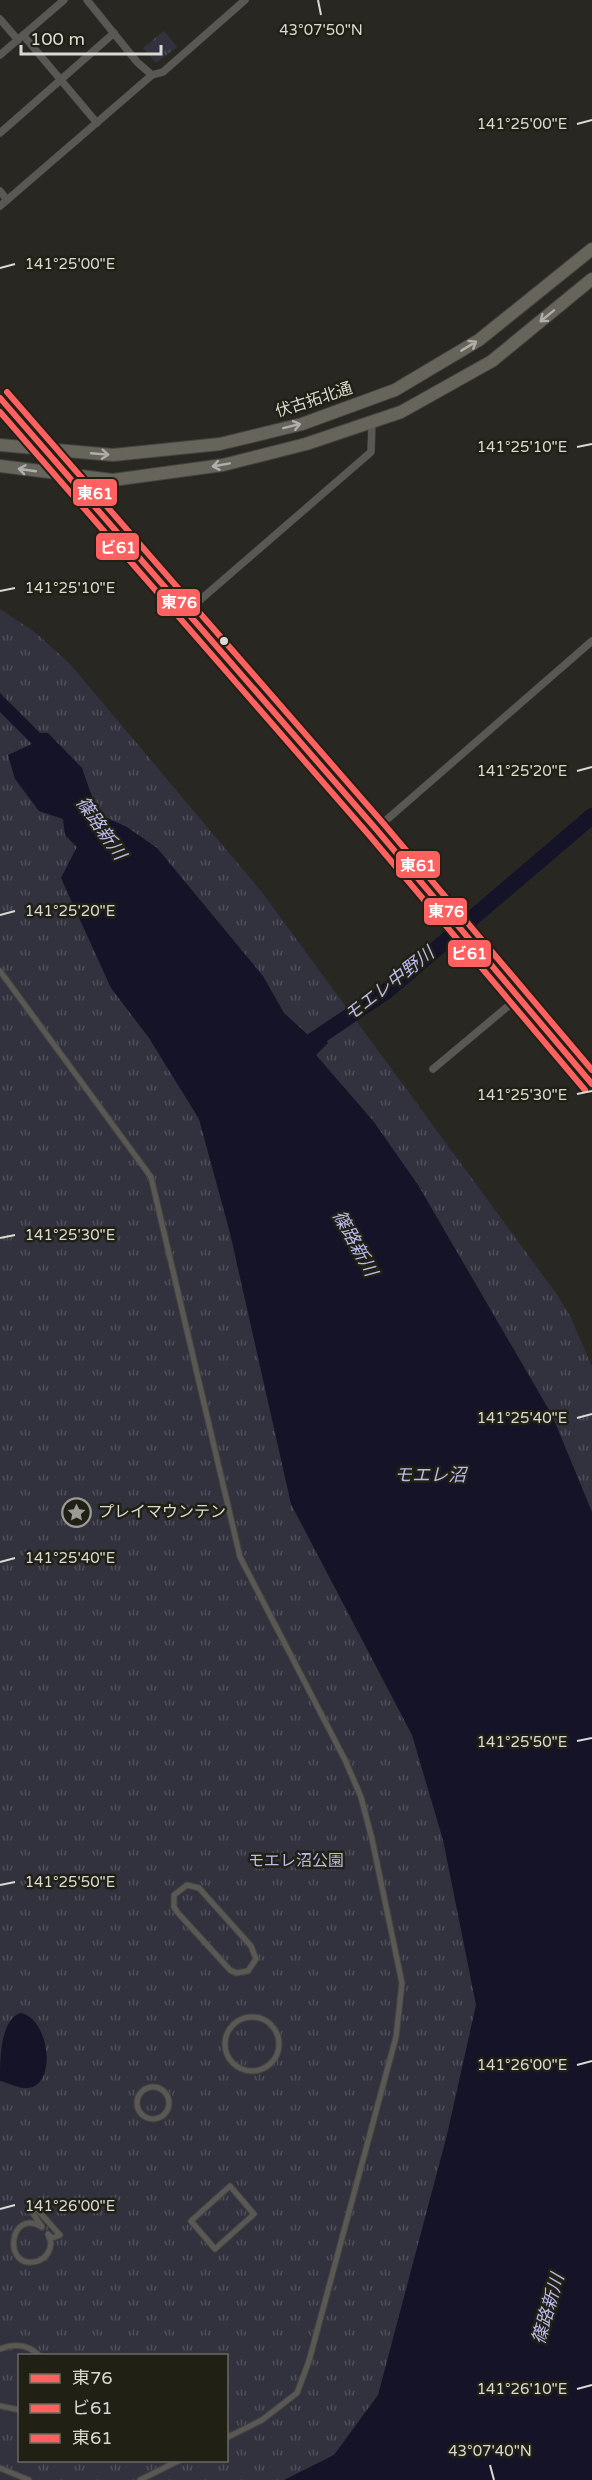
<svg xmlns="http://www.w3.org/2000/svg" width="592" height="2480" font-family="'Varela Round','Noto Sans JP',sans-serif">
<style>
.park{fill:url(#park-tufts);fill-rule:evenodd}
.water{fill:#151327}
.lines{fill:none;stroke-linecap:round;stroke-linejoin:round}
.river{stroke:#151327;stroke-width:16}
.pedestrian-casing{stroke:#44443f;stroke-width:7}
.minor-casing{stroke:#44443f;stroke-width:8}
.tertiary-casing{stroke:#44443f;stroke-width:10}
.primary-casing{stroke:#44443f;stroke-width:14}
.pedestrian{stroke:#595854;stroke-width:5}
.minor{stroke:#595854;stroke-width:7}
.tertiary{stroke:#595854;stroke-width:9}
.primary{stroke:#66645b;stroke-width:12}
.bus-1-casing{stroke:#212015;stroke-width:10}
.bus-2-casing{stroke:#212015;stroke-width:10}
.bus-3-casing{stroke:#212015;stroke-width:10}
.bus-1{stroke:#ff6060;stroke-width:6}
.bus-2{stroke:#ff6060;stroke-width:6}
.bus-3{stroke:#ff6060;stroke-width:6}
.oneway{stroke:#b1b0a8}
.ticks{fill:none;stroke:#dad9d2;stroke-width:2}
.bus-dot{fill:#dad9d2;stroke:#212015;stroke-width:2}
.labels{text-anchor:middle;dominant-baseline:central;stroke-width:5;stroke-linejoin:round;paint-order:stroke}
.street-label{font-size:16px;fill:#dad9d2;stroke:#212015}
.poi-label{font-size:16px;fill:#dad9d2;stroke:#212015;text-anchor:start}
.park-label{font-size:16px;fill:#babaed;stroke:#212015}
.water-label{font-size:18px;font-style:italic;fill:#babaee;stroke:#212015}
.ticks-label{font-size:15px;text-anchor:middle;fill:#dad9d2;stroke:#212015;stroke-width:5;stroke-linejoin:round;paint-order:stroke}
.line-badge{stroke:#212015;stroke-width:2}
.badge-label{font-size:16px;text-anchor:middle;font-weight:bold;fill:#fff}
</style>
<defs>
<pattern id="park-tufts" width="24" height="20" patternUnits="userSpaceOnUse" patternTransform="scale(1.5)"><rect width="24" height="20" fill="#32323f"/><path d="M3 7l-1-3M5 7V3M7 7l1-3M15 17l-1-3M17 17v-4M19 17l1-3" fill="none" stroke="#4f4f5a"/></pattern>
</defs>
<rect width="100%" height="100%" fill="#282722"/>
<g class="park">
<path d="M164 31 177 47 156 63 143 48Z"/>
<path d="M0 609 36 633 70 664 261 891 558 1296 570 1316 592 1367V2480H0ZM20 2356H226V2460H20Z"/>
</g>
<g class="water">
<path d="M0 693 40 733H48L82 768 98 814 127 827 157 848 263 976 284 1013 308 1035 319 1028 328 1043 316 1055 374 1122 418 1185 552 1415 592 1512V2480H284L334 2455 378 2395 447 2135 476 2005 443 1840 412 1735 291 1504 230 1233 199 1119 149 1038 111 988 61 878 77 847 65 835 63 819 39 811 15 779 8 755 32 744 0 712Z"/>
<path d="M20 2013C48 2016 59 2084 28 2088 19 2089 9 2083 0 2081 0 2059 0 2021 20 2013Z"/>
</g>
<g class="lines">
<path class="river" d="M305 1046 388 990 592 816"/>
<defs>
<g id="pedestrian">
<path d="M0 971 151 1177 240 1557 345 1760 361 1797 372 1839 402 1983 396 2037 309 2361 297 2393 262 2420 226 2438"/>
<path d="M187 1885 199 1888 251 1946 256 1959 248 1971 236 1973 230 1970 178 1913 174 1907V1895Z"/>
<circle cx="252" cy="2044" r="27"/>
<circle cx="153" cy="2103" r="16"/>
<path d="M230 2186 254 2214 215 2249 191 2221Z"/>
<path d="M32 2204 60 2235 52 2238 48 2234 51 2243C50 2251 47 2258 38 2261 2 2272 8 2207 42 2227L30 2209Z"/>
<path d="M0 2349C15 2343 28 2344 40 2356"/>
<path d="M0 2406 20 2410"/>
<path d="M0 2468 29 2480"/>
<path d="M140 2480 180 2460"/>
</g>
<g id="minor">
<path d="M87 0 137 62 152 75 163 72 245 0"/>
<path d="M0 19 18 40"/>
<path d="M23 35 97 123"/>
<path d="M0 55 64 0"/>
<path d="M0 133 114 33"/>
<path d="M0 191 7 200"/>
<path d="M0 206 152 75"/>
<path d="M185 613 371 452 372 422"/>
<path d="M376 829 592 641"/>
<path d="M433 1069 519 997"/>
</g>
<path id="tertiary" d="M0 398 376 829 592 1084"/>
<g id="primary">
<path d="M0 445 113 455 220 444 302 424 395 390 479 340 592 249"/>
<path d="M0 466 113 480 223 465 306 444 401 412 492 361 592 279"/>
</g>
</defs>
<use href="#pedestrian" class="pedestrian-casing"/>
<use href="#minor" class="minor-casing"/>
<use href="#tertiary" class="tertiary-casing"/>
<use href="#primary" class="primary-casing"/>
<use href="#pedestrian" class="pedestrian"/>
<use href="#minor" class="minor"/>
<use href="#tertiary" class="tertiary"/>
<use href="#primary" class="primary"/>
<defs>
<path id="bus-1" d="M0 398 376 829 592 1084"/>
<path id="bus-2" d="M0 412 369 835 585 1090"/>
<path id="bus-3" d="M7 392 383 823 592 1070"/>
</defs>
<use href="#bus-1" class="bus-1-casing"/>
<use href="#bus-2" class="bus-2-casing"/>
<use href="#bus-3" class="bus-3-casing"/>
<use href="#bus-1" class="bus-1"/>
<use href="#bus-2" class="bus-2"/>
<use href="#bus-3" class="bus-3"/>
</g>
<defs><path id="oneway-shaft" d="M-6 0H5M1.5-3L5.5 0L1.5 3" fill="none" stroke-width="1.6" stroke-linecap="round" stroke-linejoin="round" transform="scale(1.5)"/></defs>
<g class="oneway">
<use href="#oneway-shaft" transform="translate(547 316) rotate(141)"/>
<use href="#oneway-shaft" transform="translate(469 346) rotate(-31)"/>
<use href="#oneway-shaft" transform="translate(292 426) rotate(-14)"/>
<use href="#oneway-shaft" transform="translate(100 454) rotate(5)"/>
<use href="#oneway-shaft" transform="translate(221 465) rotate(170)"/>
<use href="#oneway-shaft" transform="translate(27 470) rotate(-172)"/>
</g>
<path class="ticks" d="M318 0 321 15M577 124 592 120M0 268 15 264M577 447 592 444M0 591 15 588M577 771 592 767M0 915 15 911M577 1094 592 1091M0 1238 15 1235M577 1418 592 1414M0 1562 15 1558M577 1741 592 1738M0 1885 15 1882M577 2065 592 2061M0 2209 15 2205M577 2389 592 2385M490 2465 494 2480"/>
<defs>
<symbol id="sight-ring" viewBox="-11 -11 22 22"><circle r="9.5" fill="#212015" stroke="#9c9b94" stroke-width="1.5"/><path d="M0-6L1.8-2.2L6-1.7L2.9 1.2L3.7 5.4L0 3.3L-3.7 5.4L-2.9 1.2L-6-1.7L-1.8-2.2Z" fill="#9c9b94"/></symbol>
</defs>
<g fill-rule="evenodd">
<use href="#sight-ring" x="60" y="1496" width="33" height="33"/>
</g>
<circle class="bus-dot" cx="224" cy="641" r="5"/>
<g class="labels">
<g class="street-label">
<text transform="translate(314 400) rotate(-18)">伏古拓北通</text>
</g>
<g class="poi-label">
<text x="98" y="1512">プレイマウンテン</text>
</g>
<g class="park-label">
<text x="296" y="1861">モエレ沼公園</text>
</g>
<g class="water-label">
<text transform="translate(101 828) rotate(55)">篠路新川</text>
<text transform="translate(389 984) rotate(-38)">モエレ中野川</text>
<text transform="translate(355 1243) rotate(61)">篠路新川</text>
<text x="430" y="1475">モエレ沼</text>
<text transform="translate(548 2309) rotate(-74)">篠路新川</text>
</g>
</g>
<g class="ticks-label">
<text x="321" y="35">43°07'50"N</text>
<text x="522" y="129">141°25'00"E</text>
<text x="70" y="269">141°25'00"E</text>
<text x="522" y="452">141°25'10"E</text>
<text x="70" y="593">141°25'10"E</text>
<text x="522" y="776">141°25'20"E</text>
<text x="70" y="916">141°25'20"E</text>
<text x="522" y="1100">141°25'30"E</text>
<text x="70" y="1240">141°25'30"E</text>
<text x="522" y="1423">141°25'40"E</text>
<text x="70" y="1563">141°25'40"E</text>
<text x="522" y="1747">141°25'50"E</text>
<text x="70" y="1887">141°25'50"E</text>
<text x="522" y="2070">141°26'00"E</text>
<text x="70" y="2211">141°26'00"E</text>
<text x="522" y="2394">141°26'10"E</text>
<text x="490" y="2456">43°07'40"N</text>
</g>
<g class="line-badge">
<rect x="72" y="478" width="46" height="29" rx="6" fill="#ff6060"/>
<rect x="95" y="532" width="45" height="29" rx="6" fill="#ff6060"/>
<rect x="156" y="588" width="45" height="29" rx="6" fill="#ff6060"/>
<rect x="395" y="850" width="46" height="29" rx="6" fill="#ff6060"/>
<rect x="423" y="897" width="45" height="29" rx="6" fill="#ff6060"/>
<rect x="447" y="939" width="45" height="29" rx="6" fill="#ff6060"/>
</g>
<g class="badge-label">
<text x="95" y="499">東61</text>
<text x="118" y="553">ビ61</text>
<text x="179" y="608">東76</text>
<text x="418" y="871">東61</text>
<text x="446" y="917">東76</text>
<text x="469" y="959">ビ61</text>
</g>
<rect x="18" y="2354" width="210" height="108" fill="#212015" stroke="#6b6a61" stroke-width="1.5"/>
<rect x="30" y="2374" width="30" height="9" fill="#ff6060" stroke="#6b6a61" stroke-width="1.5"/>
<text x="72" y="2384" font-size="18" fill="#dad9d2">東76</text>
<rect x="30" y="2404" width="30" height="9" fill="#ff6060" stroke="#6b6a61" stroke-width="1.5"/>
<text x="72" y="2414" font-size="18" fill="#dad9d2">ビ61</text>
<rect x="30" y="2434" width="30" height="9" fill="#ff6060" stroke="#6b6a61" stroke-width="1.5"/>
<text x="72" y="2444" font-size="18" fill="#dad9d2">東61</text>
<path d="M21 45v9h140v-9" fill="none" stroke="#dad9d2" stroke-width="3"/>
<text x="30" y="45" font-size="18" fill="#dad9d2" stroke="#212015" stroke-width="4.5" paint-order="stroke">100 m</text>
</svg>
